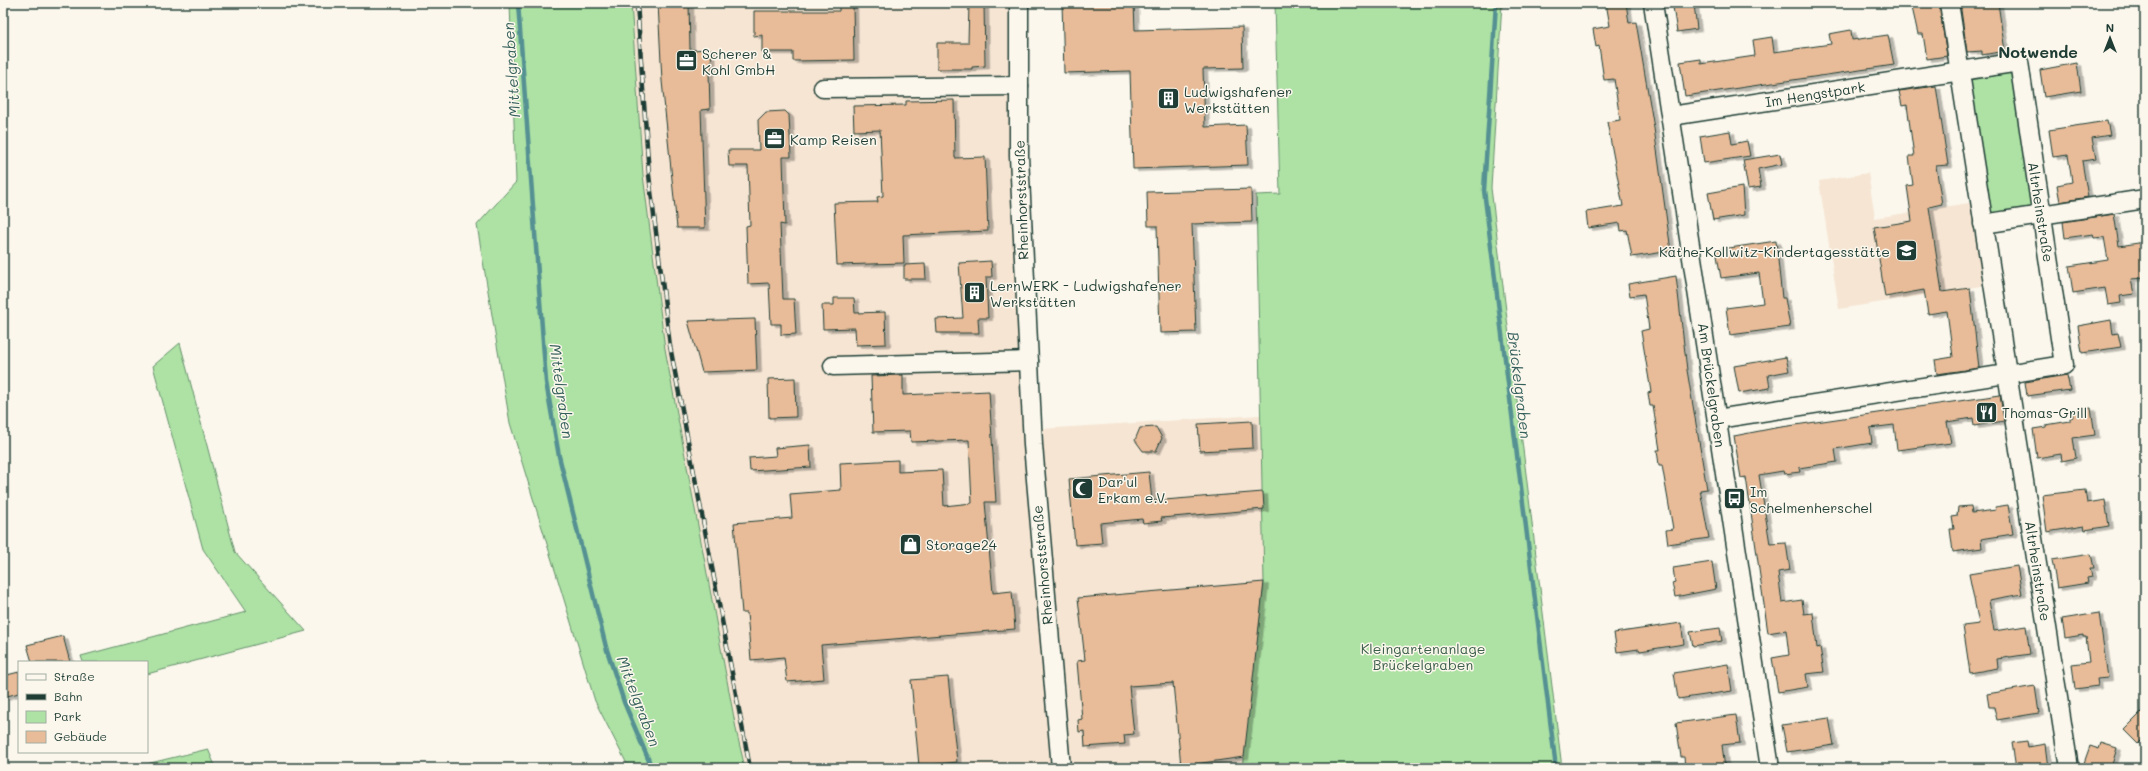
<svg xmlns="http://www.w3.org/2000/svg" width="2148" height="771" font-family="Mali,sans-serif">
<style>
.built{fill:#f6e5d3}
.green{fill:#ade2a4;stroke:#66906c}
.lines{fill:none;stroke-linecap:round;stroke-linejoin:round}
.stream{stroke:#549093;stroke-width:4.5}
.building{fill:#e9bc99;stroke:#1f3d34;filter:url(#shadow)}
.minor-casing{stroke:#1f3d34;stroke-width:21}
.minor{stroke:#fbf7ec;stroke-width:18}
.rail-casing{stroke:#1f3d34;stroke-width:4.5}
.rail{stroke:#fbf7ec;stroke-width:3;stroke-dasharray:9;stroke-linecap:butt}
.labels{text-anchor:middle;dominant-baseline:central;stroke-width:3;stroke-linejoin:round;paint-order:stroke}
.poi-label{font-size:14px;fill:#1f3d34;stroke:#fbf7ec;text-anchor:start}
.street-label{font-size:14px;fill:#1f3d34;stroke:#fbf7ec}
.park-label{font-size:14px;fill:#3b5e4a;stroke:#fbf7ec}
.water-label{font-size:15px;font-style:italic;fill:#35605c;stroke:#fbf7ec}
.quarter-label{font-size:16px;font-weight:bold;fill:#1f3d34;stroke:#fbf7ec}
</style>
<defs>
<filter id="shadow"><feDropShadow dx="4.5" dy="2.5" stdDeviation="0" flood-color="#0004"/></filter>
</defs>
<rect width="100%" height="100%" fill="#fbf7ec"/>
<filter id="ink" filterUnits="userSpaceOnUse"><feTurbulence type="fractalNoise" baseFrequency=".025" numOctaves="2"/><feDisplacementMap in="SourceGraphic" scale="8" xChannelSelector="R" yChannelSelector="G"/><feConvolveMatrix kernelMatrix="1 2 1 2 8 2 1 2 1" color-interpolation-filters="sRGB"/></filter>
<g filter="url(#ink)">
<g class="built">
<path d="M631 3H1027L1026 86 1030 236 1040 429 1260 415 1264 509V582L1242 768H745L737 734 665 349 643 175Z"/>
<path d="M1868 173 1875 218 1975 202 1988 285 1839 309 1819 181Z"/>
</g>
<g class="green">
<path d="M510 3H631L643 175 665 349 737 734 745 768H629L595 701 510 423 477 225 516 182Z"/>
<path d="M1275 3H1502L1491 188 1562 768H1242L1264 582 1256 195 1280 194Z"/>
<path d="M2019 62 2042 214 1983 224 1959 71Z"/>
<path d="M180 343 235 552 306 631 147 674V662H83L81 656 246 612 203 549 153 366Z"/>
<path d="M208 749 216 768H130Z"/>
</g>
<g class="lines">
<g class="stream">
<path d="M518 3 546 382 559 456 606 647 624 702 652 768"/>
<path d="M1496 3 1484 190 1556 768"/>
</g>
</g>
<g class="building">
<path d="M658 3H689L690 50 711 49 712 72H709L710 109 701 110 705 228H677L662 81Z"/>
<path d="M969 3H984L985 66 972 67V69H937V43H968Z"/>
<path d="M1062 3H1134L1135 30 1242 27 1243 68 1203 69 1205 127 1246 125 1248 165 1133 169 1130 71 1064 73Z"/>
<path d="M1606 3H1626L1629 23 1636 22 1654 128 1671 251 1632 257 1627 230 1621 231 1620 223 1588 228 1586 212 1623 206 1607 122 1620 120 1614 79 1604 80 1599 46 1596 47 1593 29 1610 26Z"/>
<path d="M1911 3H1939L1947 56 1927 59 1923 34H1918Z"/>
<path d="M1960 3H1998L2005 51 1982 55V51L1967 52Z"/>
<path d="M839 4H853L854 60 793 61V52H762V35L754 36V11H839Z"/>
<path d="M1694 4 1697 29 1677 32 1673 7Z"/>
<path d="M1851 30 1852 40 1888 35 1894 65 1685 96 1680 62 1701 59V64L1755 56 1753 40 1772 37 1774 52 1831 44 1829 34Z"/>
<path d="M2077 63 2081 91 2044 97 2040 70Z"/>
<path d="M1936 86 1948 165 1936 166 1942 204 1929 207 1942 292 1970 288 1979 368 1937 374 1935 360 1953 357 1947 311 1928 314 1924 290 1885 297 1874 227 1912 221 1907 186 1913 185 1909 156H1914L1907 105 1902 106 1899 91Z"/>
<path d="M954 100 955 158 985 157 988 231 903 235 904 263 837 265 834 203 878 202 877 197 883 196 880 130 854 131 853 106 906 105V101Z"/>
<path d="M785 111 789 115 791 157H783L785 225 780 224 783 299H794L796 334 781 335V324H771L769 283 748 284 746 226 750 225 748 166H729L728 150H759L758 120 766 112Z"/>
<path d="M2107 121 2110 135 2092 138 2096 159 2082 161 2088 197 2060 202 2057 185 2072 182 2068 155 2053 157 2049 130Z"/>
<path d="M1730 131 1732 144 1747 141 1750 156 1704 163 1700 136Z"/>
<path d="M1780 154 1782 164 1758 169 1761 187 1748 189 1743 160Z"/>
<path d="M1742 187 1744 215 1713 220 1708 193Z"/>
<path d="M1251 189 1252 222 1192 224 1196 332 1160 333 1157 226H1148L1147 192Z"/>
<path d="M2114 214 2119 246 2145 242V278L2131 279 2134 294 2120 296 2121 303 2108 305 2105 288 2073 293 2069 266 2108 260 2104 237 2094 238 2093 234 2065 238 2063 222Z"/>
<path d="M1776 241 1782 298H1785L1790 327 1730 335 1726 308 1763 303 1759 273 1721 278 1716 250Z"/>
<path d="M991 261 992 277H986L988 318H978L979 333H937L936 319 963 318 959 263Z"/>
<path d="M925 264 926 279H904V265Z"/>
<path d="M1676 276 1687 370 1707 489 1700 490 1709 538 1668 544 1666 530 1673 529 1662 465H1659L1657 450H1660L1653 406H1650L1648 393 1651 392 1641 331 1649 329 1644 294 1630 296 1628 284Z"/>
<path d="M834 298H854L855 313 885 312 886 344 856 345 855 328 823 329 822 305H834Z"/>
<path d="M755 319 757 370 702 372 688 321Z"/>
<path d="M2111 320 2113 334 2118 333 2121 347 2082 353 2078 326Z"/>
<path d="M1786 357 1789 371 1768 375 1770 388 1739 393 1734 366Z"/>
<path d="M903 375V395L989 391 996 502H985L993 593 1012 591 1015 629 821 645 824 679 787 682 784 657 751 660 747 613H742L734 523 792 518 790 494 841 490 840 463 898 460V472L942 470 944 506 972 503 969 440 911 442 910 431 873 432 871 376Z"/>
<path d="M2067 375 2070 390 2027 396 2025 382Z"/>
<path d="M795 378 796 417 769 418 768 379Z"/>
<path d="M2000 395 2004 421 1974 426 1973 418 1947 422 1951 443 1897 450 1894 425 1870 428 1872 443 1835 449 1837 462 1799 468 1800 472 1784 474 1783 471 1759 475 1770 544 1786 543 1790 570 1778 572 1782 603 1802 600 1804 614 1813 613 1817 648 1820 647 1824 672 1806 674 1808 687 1778 692 1772 658 1789 655 1786 630 1768 633 1746 477 1741 478 1734 436 1775 428Z"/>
<path d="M2091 408 2095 435 2073 438 2076 458 2062 461 2061 454 2037 458 2033 429 2046 427V425L2070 421V418L2073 417 2072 411Z"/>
<path d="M1252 421 1253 448 1200 451 1198 424Z"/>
<path d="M1156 427 1162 438 1156 451H1143L1135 440 1140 428Z"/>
<path d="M810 445 811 467 750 471 749 458 776 456 775 448Z"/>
<path d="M1149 472 1152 501 1263 492 1264 509 1161 518 1162 521 1143 523 1142 519 1100 523 1102 543 1075 545 1069 479Z"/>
<path d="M2085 490 2087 503 2105 500 2109 526 2085 530 2084 526 2047 532 2042 495Z"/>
<path d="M2008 505 2013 534 1981 539 1982 548 1953 552 1950 529H1954L1952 517 1957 516 1958 507 1971 506 1972 513 1996 510 1995 507Z"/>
<path d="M2091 554 2094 568H2090L2092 577 2087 578 2088 583 2057 588 2052 560Z"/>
<path d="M1712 562 1716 589 1675 597 1672 583 1675 582 1673 568Z"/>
<path d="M2017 566 2022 594 1989 600 1994 631 2026 626 2030 654 1997 659 1998 668 1970 673 1963 626 1979 624 1969 574Z"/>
<path d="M1264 582 1244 757 1181 766 1173 683 1129 686 1134 734 1124 735 1125 744 1085 747 1084 731 1079 732 1078 720 1082 719 1077 661 1085 660 1078 598Z"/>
<path d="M2099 613 2108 678 2097 679 2098 686 2075 689 2072 664 2089 662 2086 637H2083V635L2065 638 2062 619Z"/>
<path d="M1681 623 1684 644 1640 651 1639 649 1617 652 1614 633Z"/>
<path d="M1720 628 1722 641 1693 646 1690 632Z"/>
<path d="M63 636 70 662H32L27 645Z"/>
<path d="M1728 664 1732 691 1678 699 1674 673Z"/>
<path d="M19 672V693L3 697V676Z"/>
<path d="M948 677 957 762 919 766 911 680Z"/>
<path d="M2035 686 2039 713 1997 720 1994 707H1989L1987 694Z"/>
<path d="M2145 709V737L2138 744 2124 730Z"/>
<path d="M1736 715 1740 743 1722 745 1725 768H1685L1684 757H1681L1676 723Z"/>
<path d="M1829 718 1834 745 1787 752 1782 725Z"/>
<path d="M2027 741 2028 747 2045 744 2048 768H2016L2012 743Z"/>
<path d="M2101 743 2117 748 2111 768H2099L2084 763 2090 746 2099 749Z"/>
</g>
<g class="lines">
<defs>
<g id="minor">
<path d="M1019 3V156L1033 445 1061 768"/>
<path d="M1653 3 1770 768"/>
<path d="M1949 3 2069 768"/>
<path d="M823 88 1019 86"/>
<path d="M1671 116 2019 62 2064 365 1717 419"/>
<path d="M1983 224 2145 199"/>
<path d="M833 366 1029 361"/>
</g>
</defs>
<use href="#minor" class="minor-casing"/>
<use href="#minor" class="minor"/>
<defs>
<path id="rail" d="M637 3 649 175 670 346 750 768"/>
</defs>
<use href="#rail" class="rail-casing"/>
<use href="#rail" class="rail"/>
</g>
</g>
<defs>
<symbol id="office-square" viewBox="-11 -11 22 22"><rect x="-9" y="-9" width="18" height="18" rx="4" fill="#1f3d34" stroke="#fbf7ec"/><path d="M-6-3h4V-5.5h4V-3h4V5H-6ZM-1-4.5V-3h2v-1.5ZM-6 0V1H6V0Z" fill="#fff"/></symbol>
<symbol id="building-square" viewBox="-11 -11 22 22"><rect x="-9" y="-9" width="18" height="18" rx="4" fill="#1f3d34" stroke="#fbf7ec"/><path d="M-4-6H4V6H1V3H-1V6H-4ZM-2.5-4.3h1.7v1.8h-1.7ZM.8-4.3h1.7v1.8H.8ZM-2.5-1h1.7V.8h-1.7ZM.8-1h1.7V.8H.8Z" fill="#fff"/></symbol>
<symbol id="school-square" viewBox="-11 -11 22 22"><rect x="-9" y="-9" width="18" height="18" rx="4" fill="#1f3d34" stroke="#fbf7ec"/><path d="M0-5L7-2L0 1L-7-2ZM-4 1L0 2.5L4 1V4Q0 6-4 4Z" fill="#fff"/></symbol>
<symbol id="restaurant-square" viewBox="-11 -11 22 22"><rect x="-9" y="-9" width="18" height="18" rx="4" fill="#1f3d34" stroke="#fbf7ec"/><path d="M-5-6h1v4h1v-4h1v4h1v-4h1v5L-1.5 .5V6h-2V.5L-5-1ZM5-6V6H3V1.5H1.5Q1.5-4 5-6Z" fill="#fff"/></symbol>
<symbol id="mosque-square" viewBox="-11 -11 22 22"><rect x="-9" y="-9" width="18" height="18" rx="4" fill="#1f3d34" stroke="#fbf7ec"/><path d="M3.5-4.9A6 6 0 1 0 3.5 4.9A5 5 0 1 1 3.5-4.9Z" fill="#fff"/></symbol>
<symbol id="bus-square" viewBox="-11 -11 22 22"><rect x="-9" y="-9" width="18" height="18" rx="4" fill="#1f3d34" stroke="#fbf7ec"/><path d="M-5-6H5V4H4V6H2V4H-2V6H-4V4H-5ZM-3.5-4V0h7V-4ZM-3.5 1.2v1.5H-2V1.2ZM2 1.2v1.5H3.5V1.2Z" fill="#fff"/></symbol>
<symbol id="shop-square" viewBox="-11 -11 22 22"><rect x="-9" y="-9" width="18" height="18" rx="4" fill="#1f3d34" stroke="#fbf7ec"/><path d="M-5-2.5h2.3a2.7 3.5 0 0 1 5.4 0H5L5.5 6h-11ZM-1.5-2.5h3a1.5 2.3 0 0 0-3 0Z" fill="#fff"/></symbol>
</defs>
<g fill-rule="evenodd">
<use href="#office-square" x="674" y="48" width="25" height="25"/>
<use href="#building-square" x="1156" y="86" width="25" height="25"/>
<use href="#office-square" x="762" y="126" width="25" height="25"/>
<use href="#school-square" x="1894" y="238" width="25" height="25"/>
<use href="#building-square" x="962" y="280" width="25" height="25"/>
<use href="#restaurant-square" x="1974" y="400" width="25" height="25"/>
<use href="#mosque-square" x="1070" y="476" width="25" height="25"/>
<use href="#bus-square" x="1722" y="486" width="25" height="25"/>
<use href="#shop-square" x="898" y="532" width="25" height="25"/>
</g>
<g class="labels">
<g class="poi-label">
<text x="702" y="53">Scherer &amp;<tspan x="702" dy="16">Kohl GmbH</tspan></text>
<text x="1184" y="91">Ludwigshafener<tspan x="1184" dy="16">Werkstätten</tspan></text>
<text x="790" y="139">Kamp Reisen</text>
<text x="1890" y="251" text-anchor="end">Käthe-Kollwitz-Kindertagesstätte</text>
<text x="990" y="285">LernWERK - Ludwigshafener<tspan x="990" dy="16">Werkstätten</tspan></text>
<text x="2002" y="412">Thomas-Grill</text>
<text x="1098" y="481">Dar'ul<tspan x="1098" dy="16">Erkam e.V.</tspan></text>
<text x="1750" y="491">Im<tspan x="1750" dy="16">Schelmenherschel</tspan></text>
<text x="926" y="544">Storage24</text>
</g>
<g class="street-label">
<text transform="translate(1815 94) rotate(-9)">Im Hengstpark</text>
<text transform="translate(1021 200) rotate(-92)">Rheinhorststraße</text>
<text transform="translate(2041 212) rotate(81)">Altrheinstraße</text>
<text transform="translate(1712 385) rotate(82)">Am Brückelgraben</text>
<text transform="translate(1042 565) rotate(-95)">Rheinhorststraße</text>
<text transform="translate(2038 571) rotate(81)">Altrheinstraße</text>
</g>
<g class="park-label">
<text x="1423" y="648">Kleingartenanlage<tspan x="1423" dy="16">Brückelgraben</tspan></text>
</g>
<g class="water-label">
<text transform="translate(511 70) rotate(-94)">Mittelgraben</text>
<text transform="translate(1520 385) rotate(83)">Brückelgraben</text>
<text transform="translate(562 391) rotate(82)">Mittelgraben</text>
<text transform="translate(639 701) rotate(69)">Mittelgraben</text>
</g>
<g class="quarter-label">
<text x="2038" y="51">Notwende</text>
</g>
</g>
<rect width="2148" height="771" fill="none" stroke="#fbf7ec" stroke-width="16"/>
<rect x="8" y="8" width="2132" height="755" fill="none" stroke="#1f3d34" stroke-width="1.5" filter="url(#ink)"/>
<rect x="18" y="661" width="130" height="92" fill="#fbf7ec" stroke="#a3ada2"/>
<rect x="26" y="674" width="20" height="6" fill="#fbf7ec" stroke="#a3ada2"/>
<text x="54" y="681" font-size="12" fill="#1f3d34">Straße</text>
<rect x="26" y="694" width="20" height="6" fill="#1f3d34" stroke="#a3ada2"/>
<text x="54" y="701" font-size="12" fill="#1f3d34">Bahn</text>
<rect x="26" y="711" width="20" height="12" fill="#ade2a4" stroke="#a3ada2"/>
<text x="54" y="721" font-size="12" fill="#1f3d34">Park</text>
<rect x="26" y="731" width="20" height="12" fill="#e9bc99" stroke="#a3ada2"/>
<text x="54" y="741" font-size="12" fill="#1f3d34">Gebäude</text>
<g transform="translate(2110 38)" stroke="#fbf7ec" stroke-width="3" paint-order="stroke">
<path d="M0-3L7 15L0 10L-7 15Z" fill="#1f3d34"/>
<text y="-6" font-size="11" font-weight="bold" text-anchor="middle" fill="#1f3d34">N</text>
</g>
</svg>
